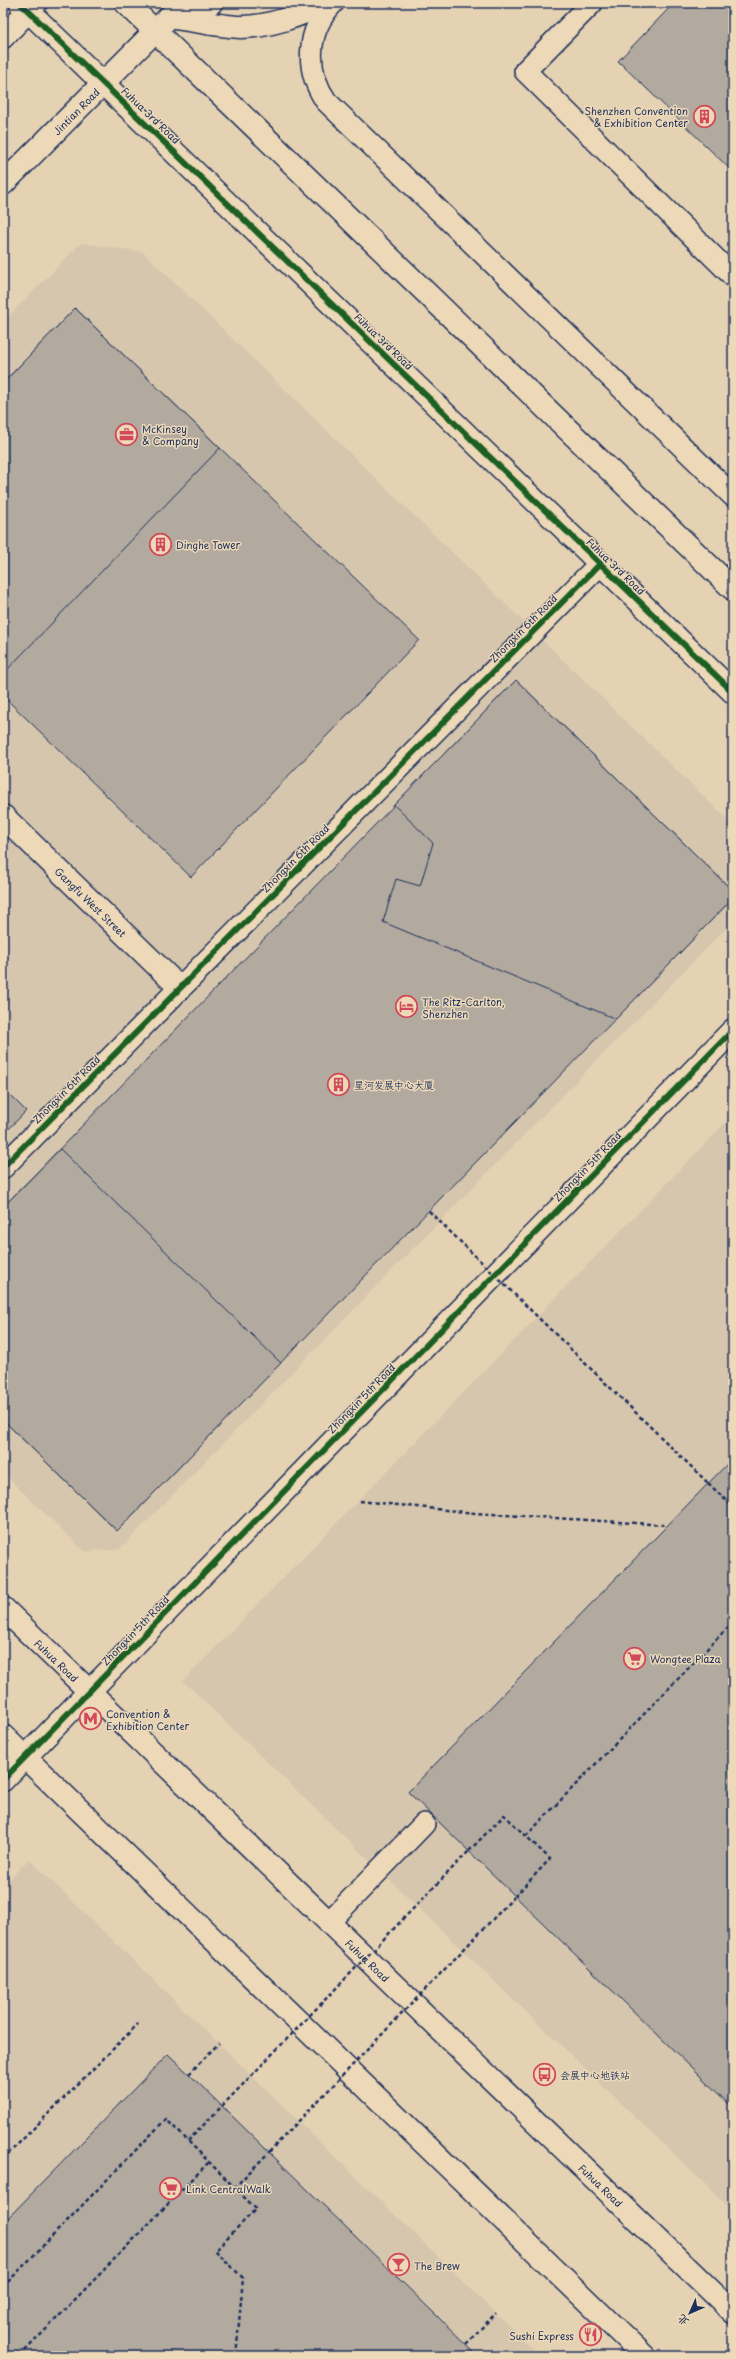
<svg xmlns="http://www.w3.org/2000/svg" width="736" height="2359" font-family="'Playpen Sans','LXGW WenKai TC',sans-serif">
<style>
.built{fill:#d6c6ad}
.building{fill:#b2aa9e;stroke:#1b2f5e}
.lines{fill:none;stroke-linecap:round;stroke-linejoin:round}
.lane-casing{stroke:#1b2f5e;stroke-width:24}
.street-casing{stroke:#1b2f5e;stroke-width:25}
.secondary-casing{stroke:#1b2f5e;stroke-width:25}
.primary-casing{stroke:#1b2f5e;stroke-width:25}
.path{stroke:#1b2f5e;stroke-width:2.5;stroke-dasharray:4 3;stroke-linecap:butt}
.lane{stroke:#edd9b7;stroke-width:21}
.street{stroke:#edd9b7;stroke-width:22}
.secondary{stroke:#edd9b7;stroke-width:22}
.primary{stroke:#edd9b7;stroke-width:22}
.path-bridge{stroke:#1b2f5e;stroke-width:2.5;stroke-dasharray:4 3;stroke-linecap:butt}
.cycleway-casing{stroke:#edd9b7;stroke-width:8}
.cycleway{stroke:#1b5e20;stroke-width:6}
.labels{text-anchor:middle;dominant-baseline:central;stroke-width:3;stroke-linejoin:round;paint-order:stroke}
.street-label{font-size:10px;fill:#1b2f5e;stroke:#edd9b7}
.poi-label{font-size:10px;fill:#1b2f5e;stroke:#edd9b7;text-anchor:start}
</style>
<rect width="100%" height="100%" fill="#e5d2b3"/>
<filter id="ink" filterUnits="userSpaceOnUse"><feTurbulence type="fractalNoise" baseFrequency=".025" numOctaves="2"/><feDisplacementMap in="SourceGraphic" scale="8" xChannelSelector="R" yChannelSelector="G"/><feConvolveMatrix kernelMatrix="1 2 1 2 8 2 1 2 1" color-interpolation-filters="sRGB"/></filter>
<g filter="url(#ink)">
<g class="built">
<path d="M81 243 143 252 733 825V921L119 1550 84 1551 3 1473V322Z"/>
<path d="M733 1115V2211L183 1681Z"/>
<path d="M29 1859 540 2356H3V1886Z"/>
</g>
<g class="building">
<path d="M674 3H733V172L618 61Z"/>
<path d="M75 308 419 640 191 877 3 696V383Z"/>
<path d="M75 308 220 448 3 674V383Z"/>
<path d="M516 680 733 891V898L117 1531 3 1420V1207Z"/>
<path d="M516 680 733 891V898L616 1019 383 922 396 879 420 886 433 843 394 805Z"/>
<path d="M3 1088 26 1111 3 1135Z"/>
<path d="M60 1149 281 1363 117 1531 3 1420V1207Z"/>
<path d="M733 1458V2108L408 1792Z"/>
<path d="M168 2054 189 2074 478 2356H3V2223Z"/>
</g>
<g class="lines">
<defs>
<g id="lane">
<path d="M333 3C306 31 305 70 326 101L733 496"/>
<path d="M592 3 525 71 733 276"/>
<path d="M329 1922 424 1824"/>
</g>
<g id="street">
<path id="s1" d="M3 816 180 988"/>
<path d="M3 1167 600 564"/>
</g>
<g id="secondary">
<path d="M20 3 733 692"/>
<path d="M126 3 733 589"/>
<path id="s2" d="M3 1608 733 2312"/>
<path d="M3 1736 644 2356"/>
<path d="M3 1780 733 1030"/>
</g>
<g id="primary">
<path d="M173 16 211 3"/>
<path d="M169 17C192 20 217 26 241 27 266 27 302 16 323 3"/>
<path d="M3 37 36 3"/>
<path id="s3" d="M3 184 183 3"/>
</g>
</defs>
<use href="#lane" class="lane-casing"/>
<use href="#street" class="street-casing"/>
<use href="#secondary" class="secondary-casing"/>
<use href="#primary" class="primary-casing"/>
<g class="path">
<path d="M708 1483 733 1507"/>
<path d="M360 1501 475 1513 667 1525"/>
<path d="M526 1836 733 1622"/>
<path d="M469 1851 504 1815 550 1859 515 1896"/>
<path d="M189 2074 219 2043"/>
<path d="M188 2141 222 2106"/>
<path d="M3 2159 138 2024"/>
<path d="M234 2188 269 2152"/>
<path d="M3 2287 166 2119 256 2209 215 2250 243 2278 236 2356"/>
<path d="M466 2344 496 2313"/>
<path d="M20 2356 209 2162"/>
</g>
<use href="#lane" class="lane"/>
<use href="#street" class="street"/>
<use href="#secondary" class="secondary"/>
<use href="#primary" class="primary"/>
<g class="path-bridge">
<path d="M429 1211 708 1483"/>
<path d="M222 2106 469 1851"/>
<path d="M269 2152 515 1896"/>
</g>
<defs>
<g id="cycleway">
<path d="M20 3 733 692"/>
<path d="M3 1167 600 564"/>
<path d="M3 1780 733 1030"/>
</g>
</defs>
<use href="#cycleway" class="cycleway-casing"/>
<use href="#cycleway" class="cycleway"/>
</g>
</g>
<defs>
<symbol id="building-ring" viewBox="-11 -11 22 22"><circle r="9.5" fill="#edd9b7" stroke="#d1495b" stroke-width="1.5"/><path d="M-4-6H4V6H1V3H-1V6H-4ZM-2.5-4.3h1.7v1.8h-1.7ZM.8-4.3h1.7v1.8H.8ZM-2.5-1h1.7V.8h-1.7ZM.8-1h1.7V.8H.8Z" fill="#d1495b"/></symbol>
<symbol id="office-ring" viewBox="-11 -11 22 22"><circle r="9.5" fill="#edd9b7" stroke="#d1495b" stroke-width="1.5"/><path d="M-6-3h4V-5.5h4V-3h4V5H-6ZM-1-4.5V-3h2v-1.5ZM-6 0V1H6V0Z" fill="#d1495b"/></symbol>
<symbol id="hotel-ring" viewBox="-11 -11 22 22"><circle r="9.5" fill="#edd9b7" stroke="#d1495b" stroke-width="1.5"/><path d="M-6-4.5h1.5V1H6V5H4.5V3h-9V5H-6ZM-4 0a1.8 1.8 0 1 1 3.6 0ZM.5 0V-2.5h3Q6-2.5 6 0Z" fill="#d1495b"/></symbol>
<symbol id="supermarket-ring" viewBox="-11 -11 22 22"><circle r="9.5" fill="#edd9b7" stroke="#d1495b" stroke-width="1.5"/><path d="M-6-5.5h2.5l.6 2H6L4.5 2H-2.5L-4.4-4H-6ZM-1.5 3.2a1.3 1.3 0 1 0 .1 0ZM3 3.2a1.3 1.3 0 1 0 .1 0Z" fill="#d1495b"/></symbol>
<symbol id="metro-ring" viewBox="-11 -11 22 22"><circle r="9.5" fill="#edd9b7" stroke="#d1495b" stroke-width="1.5"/><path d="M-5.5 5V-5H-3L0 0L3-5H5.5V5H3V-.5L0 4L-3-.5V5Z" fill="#d1495b"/></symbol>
<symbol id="bus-ring" viewBox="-11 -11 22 22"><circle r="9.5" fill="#edd9b7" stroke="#d1495b" stroke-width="1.5"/><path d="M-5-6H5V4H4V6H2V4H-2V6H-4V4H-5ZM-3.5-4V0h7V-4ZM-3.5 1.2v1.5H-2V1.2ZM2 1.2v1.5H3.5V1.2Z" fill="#d1495b"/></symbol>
<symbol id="bar-ring" viewBox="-11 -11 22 22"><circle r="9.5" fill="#edd9b7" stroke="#d1495b" stroke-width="1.5"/><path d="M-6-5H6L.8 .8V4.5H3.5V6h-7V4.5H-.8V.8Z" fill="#d1495b"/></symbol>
<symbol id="restaurant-ring" viewBox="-11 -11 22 22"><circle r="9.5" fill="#edd9b7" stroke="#d1495b" stroke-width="1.5"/><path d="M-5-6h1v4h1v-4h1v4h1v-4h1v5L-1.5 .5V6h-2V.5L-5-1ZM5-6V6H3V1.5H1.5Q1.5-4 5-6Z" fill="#d1495b"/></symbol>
</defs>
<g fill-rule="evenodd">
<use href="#building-ring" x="692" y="104" width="25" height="25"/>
<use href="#office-ring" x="114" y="422" width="25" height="25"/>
<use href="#building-ring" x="148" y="532" width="25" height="25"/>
<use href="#hotel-ring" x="394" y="994" width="25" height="25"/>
<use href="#building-ring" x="326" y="1072" width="25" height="25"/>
<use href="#supermarket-ring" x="622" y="1646" width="25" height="25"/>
<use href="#metro-ring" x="78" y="1706" width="25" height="25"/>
<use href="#bus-ring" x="532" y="2062" width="25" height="25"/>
<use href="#supermarket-ring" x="158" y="2176" width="25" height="25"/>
<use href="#bar-ring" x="386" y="2252" width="25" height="25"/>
<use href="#restaurant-ring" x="578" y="2322" width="25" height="25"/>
</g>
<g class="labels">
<g class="street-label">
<text stroke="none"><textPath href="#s3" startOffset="103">Jintian Road</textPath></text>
<text transform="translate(151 115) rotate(44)">Fuhua 3rd Road</text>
<text transform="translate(384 341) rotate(44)">Fuhua 3rd Road</text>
<text transform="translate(616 566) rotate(44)">Fuhua 3rd Road</text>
<text transform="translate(523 628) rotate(-45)">Zhongxin 6th Road</text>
<text transform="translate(295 858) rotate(-45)">Zhongxin 6th Road</text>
<text stroke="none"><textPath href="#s1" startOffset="123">Gangfu West Street</textPath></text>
<text transform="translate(66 1089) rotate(-45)">Zhongxin 6th Road</text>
<text transform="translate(587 1166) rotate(-46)">Zhongxin 5th Road</text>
<text transform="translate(361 1398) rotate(-46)">Zhongxin 5th Road</text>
<text transform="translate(135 1630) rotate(-46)">Zhongxin 5th Road</text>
<text stroke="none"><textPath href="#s2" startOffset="75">Fuhua Road</textPath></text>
<text stroke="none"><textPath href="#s2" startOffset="507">Fuhua Road</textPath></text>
<text stroke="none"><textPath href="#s2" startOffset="831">Fuhua Road</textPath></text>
</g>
<g class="poi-label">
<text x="688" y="110" text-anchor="end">Shenzhen Convention<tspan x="688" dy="12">&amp; Exhibition Center</tspan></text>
<text x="142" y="428">McKinsey<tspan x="142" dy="12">&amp; Company</tspan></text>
<text x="176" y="544">Dinghe Tower</text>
<text x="422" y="1001">The Ritz-Carlton,<tspan x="422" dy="12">Shenzhen</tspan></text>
<text x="354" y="1084">星河发展中心大厦</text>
<text x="650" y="1658">Wongtee Plaza</text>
<text x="106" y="1713">Convention &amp;<tspan x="106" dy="12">Exhibition Center</tspan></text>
<text x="560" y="2074">会展中心地铁站</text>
<text x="186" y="2188">Link CentralWalk</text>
<text x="414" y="2265">The Brew</text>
<text x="574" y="2335" text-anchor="end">Sushi Express</text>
</g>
</g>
<rect width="736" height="2359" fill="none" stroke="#edd9b7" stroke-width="16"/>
<rect x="8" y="8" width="720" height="2343" fill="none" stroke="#1b2f5e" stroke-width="1.5" filter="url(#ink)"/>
<g transform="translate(690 2313) rotate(225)" stroke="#edd9b7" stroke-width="3" paint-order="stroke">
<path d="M0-3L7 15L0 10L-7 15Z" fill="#1b2f5e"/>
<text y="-6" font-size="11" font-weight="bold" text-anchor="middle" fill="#1b2f5e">北</text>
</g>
</svg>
